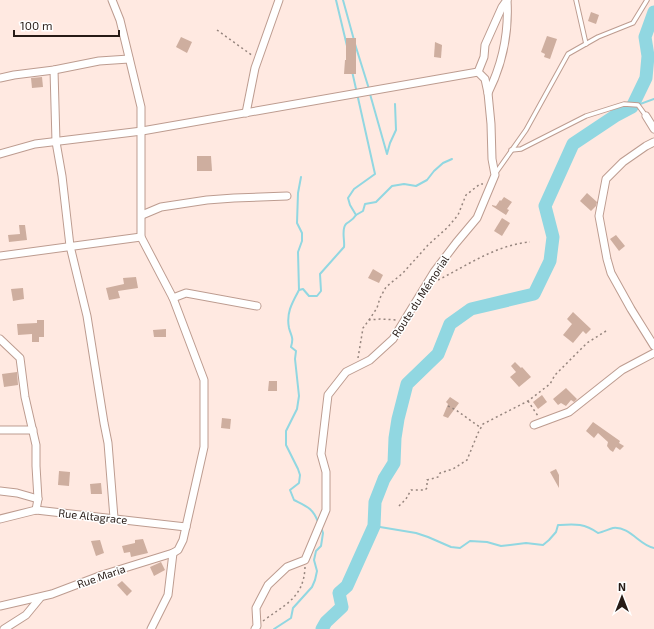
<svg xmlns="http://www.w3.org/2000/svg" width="654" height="629" font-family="'Exo 2',sans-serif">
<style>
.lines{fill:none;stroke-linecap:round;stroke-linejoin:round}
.stream{stroke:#91d7e1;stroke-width:2}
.river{stroke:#91d7e1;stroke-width:13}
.building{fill:#ceae9f}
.lane-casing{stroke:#bd9c90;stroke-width:5.5}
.street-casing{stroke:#bd9c90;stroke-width:9}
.path{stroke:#96857e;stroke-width:1.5;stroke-dasharray:2 3;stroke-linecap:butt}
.lane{stroke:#fff;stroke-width:3.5}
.street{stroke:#fff;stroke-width:7}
.labels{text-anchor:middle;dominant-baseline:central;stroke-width:3;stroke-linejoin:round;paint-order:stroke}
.street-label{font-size:11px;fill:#271b16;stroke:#fff}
</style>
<rect width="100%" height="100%" fill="#ffe9e1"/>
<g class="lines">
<g class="stream">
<path d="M336 0 347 46"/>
<path d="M343 0 354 40"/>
<path d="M355 44 369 89"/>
<path d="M370 94 387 154 390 143 396 130 395 104"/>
<path d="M632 107 654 99"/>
<path d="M356 215 363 211 365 204 376 202 392 186 404 184 416 186 427 180 434 171 443 163 452 159"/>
<path d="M299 290 298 252 302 241V233L297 223 298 193 301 177"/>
<path d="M318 522C313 508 306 506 294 500L290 490 299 483 300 475 298 469 286 445V431L297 409 299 396 295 359 296 351 291 347C294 337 291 336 289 328 286 313 292 303 299 290L303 289 309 296H317L321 291 320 274 344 247C345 240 341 229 346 224 350 221 353 220 356 215L350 205 348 198 354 189 375 174 352 71"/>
<path d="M374 526 416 533 428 537 451 547 460 548 470 541 487 542 501 546 526 543 543 545 549 540 556 532 558 525C575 524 584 523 598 533 603 532 609 529 613 528 630 526 640 546 654 548"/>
<path d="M274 629 291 618 293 608 312 587 315 580 317 571 314 560 316 551 321 546 323 533 321 527"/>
</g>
<path class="river" d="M322 629 326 622 342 607 339 593 347 586 374 526 375 502 384 479 394 463 395 438 398 419 407 384 438 354 450 324 471 309 534 294 550 261 553 237 545 206 573 144 615 116 632 107 646 78 648 56 645 37 654 12"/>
</g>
<g class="building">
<path d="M591 12 599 15 596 24 588 21Z"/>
<path d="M547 36 557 39 550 59 544 57 545 54 541 52Z"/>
<path d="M181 37 192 42 187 53 176 47Z"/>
<path d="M346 38H356V74H344L345 60H346Z"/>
<path d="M435 42 442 45 441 58 434 57Z"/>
<path d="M42 77 43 87 32 88 31 78Z"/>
<path d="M197 156H211L212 171H197Z"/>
<path d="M587 193 597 202 596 206 591 211 580 201Z"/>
<path d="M504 197 512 202 507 209 509 210 506 215 492 206V205L496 206 500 200 501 201Z"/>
<path d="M502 218 510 223 502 236 494 231Z"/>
<path d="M19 225H25L27 240 9 242 8 235 20 234Z"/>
<path d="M616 235 625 246 619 251 610 239Z"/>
<path d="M373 269 383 275 379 283 368 278Z"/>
<path d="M136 277 138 288 118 291 120 298 109 300 106 288 124 284 123 278Z"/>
<path d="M23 288 24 299 13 301 11 289Z"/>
<path d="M573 312 591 329 586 334 583 331 573 343 563 335 572 324 567 319Z"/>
<path d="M37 320H44V337H39V342H32V334L18 335 17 324 37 323Z"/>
<path d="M166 329V337H154L153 330Z"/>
<path d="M515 362 521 368 522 367 531 377 519 387 510 377 516 372 511 366Z"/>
<path d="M17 372 18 385 4 387 2 374Z"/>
<path d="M269 381H277V391H268Z"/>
<path d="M566 388 577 399 574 402 571 400 566 406 561 403 558 405 553 399Z"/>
<path d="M542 395 547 402 538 409 533 402Z"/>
<path d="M450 397 459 403 448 418 443 416 448 404 446 402Z"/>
<path d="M222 418 231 419 230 429 221 428Z"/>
<path d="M593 422 620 441 619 443 624 446 620 450 616 447 613 452 610 450 607 446 608 442 598 433 594 438 586 431Z"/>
<path d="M556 469 559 475V488L550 472Z"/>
<path d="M59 471 70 472 69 486 58 485Z"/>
<path d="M101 483 102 494H91L90 484Z"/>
<path d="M143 539 148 553 131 557 130 552 124 553 122 546 135 543V540Z"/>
<path d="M100 540 104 553 96 556 91 541Z"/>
<path d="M161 562 165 570 154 576 150 567Z"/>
<path d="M122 581 132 591 127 596 117 585Z"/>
</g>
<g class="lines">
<defs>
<g id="lane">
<path d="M576 0 586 44"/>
<path d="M511 150 521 149 586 116 624 104 638 105 646 116"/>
<path d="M495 174 526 130 568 54 598 37 633 23 647 0"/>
</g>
<g id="street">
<path d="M54 70 56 142 62 176 70 246 87 316 104 423 108 443 114 518"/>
<path d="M0 78 14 75 54 70 99 61 129 59"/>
<path d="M488 93C502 65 509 32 507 0"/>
<path d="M246 113 255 68 279 0"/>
<path d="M646 116 654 129"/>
<path d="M654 142 646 146 623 162 606 179 599 216 607 259 611 273 631 309 654 346"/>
<path d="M0 154 35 144 142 131 478 72"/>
<path d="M142 215 161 207 207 200 234 198 287 196"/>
<path d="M0 256 141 237"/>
<path d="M173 298 186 293 257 306"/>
<path d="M0 339 20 358 25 397 36 445V466L38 499 36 510"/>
<path d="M534 425 569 412 622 370 654 353"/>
<path d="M0 430H33"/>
<path d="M0 491 17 493 38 499"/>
<path d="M0 519 36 510 186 527"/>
<path d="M0 606 52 594 102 575 173 553 178 550 183 540 204 447V380L173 298 141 237V107L120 20 112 0"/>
<path d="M4 629 26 615 40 598"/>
<path d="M151 629 168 595 173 553"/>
<path d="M255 629 257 626 256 608 268 585 287 567 305 560 326 510V472L321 454 328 395 346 372 370 360 393 339 434 272 456 243 477 218 495 175 492 159 491 124 488 93 485 79 478 72 484 57 485 45 502 7 507 0"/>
</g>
</defs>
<use href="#lane" class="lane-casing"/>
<use href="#street" class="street-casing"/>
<g class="path">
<path d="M217 30 253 56"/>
<path d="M438 280C468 265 496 245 530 242"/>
<path d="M369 320 377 308 380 298 386 287 403 273 428 245 448 227 458 215 466 195 480 184H483"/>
<path d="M358 358 363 328 369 320 380 319 397 320"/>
<path d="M528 401 538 416"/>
<path d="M448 406 456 410 481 428"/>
<path d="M399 506 406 499 411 490H425L427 488V480L438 477 440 473 453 469 467 460 478 433 483 424 528 401 550 384 555 375 587 343 606 331"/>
<path d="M263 621C284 605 304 598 305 567"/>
</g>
<use href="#lane" class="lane"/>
<use href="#street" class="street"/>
</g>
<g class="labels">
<g class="street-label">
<text transform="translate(420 296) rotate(-57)">Route du Mémorial</text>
<text transform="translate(93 516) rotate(6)">Rue Altagrace</text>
<text transform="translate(101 576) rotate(-19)">Rue Maria</text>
</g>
</g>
<g transform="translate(622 597)" stroke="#ffffff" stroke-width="3" paint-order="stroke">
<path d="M0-3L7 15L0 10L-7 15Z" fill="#271b16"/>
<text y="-6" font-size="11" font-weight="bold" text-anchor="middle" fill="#271b16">N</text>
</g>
<path d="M14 30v6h105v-6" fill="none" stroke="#271b16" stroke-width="2"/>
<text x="20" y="30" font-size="12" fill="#271b16" stroke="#ffffff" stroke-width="3" paint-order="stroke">100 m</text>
</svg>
